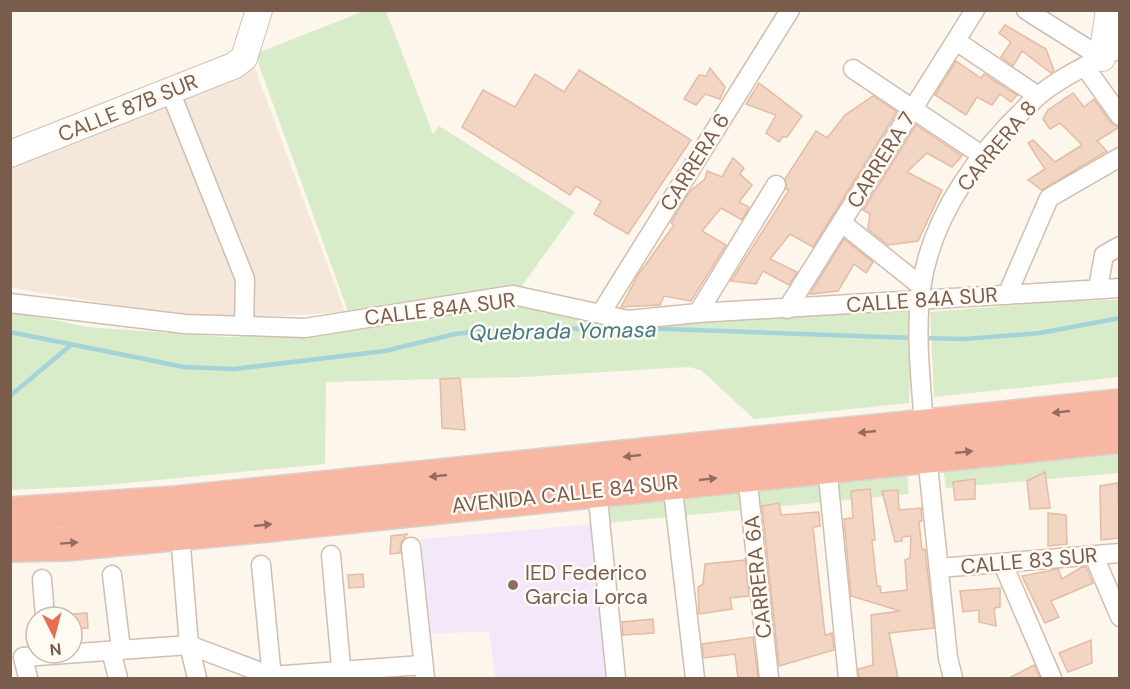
<svg xmlns="http://www.w3.org/2000/svg" width="1130" height="689" font-family="'DM Sans',sans-serif">
<style>
.residential{fill:#f5e8da}
.education{fill:#f3e8fa}
.green{fill:#d8ecc9}
.lines{fill:none;stroke-linecap:round;stroke-linejoin:round}
.stream{stroke:#a5d3da;stroke-width:4.5}
.building{fill:#f3d5c3;stroke:#e6bba3;stroke-width:1.5}
.street-casing{stroke:#d1beb0;stroke-width:21}
.secondary-casing{stroke:#d6c0b0;stroke-width:28}
.highway-casing{stroke:#dad1cd;stroke-width:36}
.street{stroke:#fff;stroke-width:18}
.secondary{stroke:#fff;stroke-width:26}
.highway{stroke:#f7b7a3;stroke-width:33}
.oneway{fill:#936e5e}
.education-dot{fill:#8d6e63;stroke:#fffaf3;stroke-width:2}
.labels{text-anchor:middle;dominant-baseline:central;stroke-width:5;stroke-linejoin:round;paint-order:stroke}
.street-label{font-size:21px;fill:#7a5c4d;stroke:#fffaf3}
.education-label{font-size:21px;fill:#785e54;stroke:#fffaf3;text-anchor:start}
.water-label{font-size:22px;font-style:italic;fill:#437c86;stroke:#fffaf3}
</style>
<rect width="100%" height="100%" fill="#fdf6ec"/>
<path class="residential" d="M254 66 345 312 281 316 200 315 130 307 11 288 10 166Z"/>
<path class="education" d="M593 524 609 678H495L489 632 431 633 421 539Z"/>
<g class="green">
<path d="M364 11H386L433 134 439 126 575 212 519 290 429 299 349 314 255 54Z"/>
<path d="M1119 300V377L934 397 930 312 1064 301Z"/>
<path d="M472 305H518L676 322 912 310 909 403 754 419 701 370 688 367 523 377 326 382 325 464 95 486 11 490V311L88 327 225 337 302 335Z"/>
<path d="M1119 449V473L946 488 943 467Z"/>
<path d="M907 473 909 494 606 523 604 502Z"/>
</g>
<g class="lines">
<g class="stream">
<path d="M637 328 913 338"/>
<path d="M10 332 184 367 234 369 385 351 455 334 492 330 625 328"/>
<path d="M921 338 964 339 1040 333 1120 318"/>
<path d="M10 396 71 345"/>
</g>
</g>
<g class="building">
<path d="M1005 25 1046 49 1054 71 1051 73 1022 51 1013 66 1001 57 1011 42 999 33Z"/>
<path d="M956 61 981 78 984 74 1017 95 1011 102 1000 94 992 105 977 97 966 115 935 95Z"/>
<path d="M710 68 725 87 720 99 705 94 696 105 684 99 699 75 706 76Z"/>
<path d="M579 70 691 140 628 234 594 214 601 201 576 186 570 195 462 127 483 90 515 107 535 74 564 92Z"/>
<path d="M759 83 802 116 787 137H782L779 142 766 133 776 115 746 104Z"/>
<path d="M1073 93 1084 107 1094 99 1111 123 1119 127 1097 141 1107 151 1042 190 1028 180 1045 169 1028 143 1033 140 1055 162 1082 145 1060 123 1050 129 1043 119 1048 110Z"/>
<path d="M873 96 897 112 813 247 790 234 770 259 797 272 789 285 763 271 756 284 731 281 789 190 786 189 785 179 816 131 827 138 845 115Z"/>
<path d="M916 125 962 156 952 167 927 153 907 172 942 190 918 241 888 245 868 229 870 214 863 210Z"/>
<path d="M733 158 744 168 740 174 752 185 739 202 749 207 742 220 721 208 702 231 726 245 691 301 664 296 660 305 621 307 638 275 674 225 671 223 689 192 705 179 707 171 722 177Z"/>
<path d="M844 239 873 262 866 273 854 264 838 291 810 294Z"/>
<path d="M460 378 465 430 442 428 440 379Z"/>
<path d="M1045 472 1050 508 1030 509 1027 481Z"/>
<path d="M975 479V499L955 500 953 482Z"/>
<path d="M1118 483 1119 538 1101 540 1100 486Z"/>
<path d="M870 489 875 540H872L877 586H880L881 593 907 590 905 560 910 558 911 536 902 537V541L895 542 882 491 898 490 899 510 921 508 922 521 919 522 922 550 925 549 934 628 889 633 898 678H859L858 669 873 665 871 615 900 611 851 596 844 519 853 518 851 491Z"/>
<path d="M779 503 781 515 819 512 820 526 813 527 825 635 832 633 834 650 779 666 762 506Z"/>
<path d="M1048 513 1066 515 1067 544 1048 546Z"/>
<path d="M407 534 401 543 400 553 390 554 391 536Z"/>
<path d="M745 558 749 596 730 598 732 609 699 614 698 587 703 584 705 564 745 560Z"/>
<path d="M1082 567H1086L1093 583 1051 601 1059 617 1045 623 1022 576 1058 569 1062 579Z"/>
<path d="M363 574 364 587 349 588 348 575Z"/>
<path d="M1000 588V607L994 608 996 626 979 622V610L963 612 960 591Z"/>
<path d="M87 613 88 628 72 629V614Z"/>
<path d="M653 619 654 633 623 635 622 622Z"/>
<path d="M753 637 758 678H738L735 654 704 658 702 644Z"/>
<path d="M1091 640 1092 663 1068 672 1059 653Z"/>
<path d="M1034 665 1040 678H1009Z"/>
</g>
<g class="lines">
<defs>
<g id="street">
<path d="M1026 10 1102 58"/>
<path d="M956 41 1038 96"/>
<path d="M1085 67 1120 116"/>
<path d="M853 69 983 156"/>
<path d="M170 91 245 279 244 326"/>
<path d="M842 223 921 286"/>
<path d="M1098 288 1104 255 1120 246"/>
<path d="M1007 295 1049 198 1120 157"/>
<path d="M10 303 185 324 305 328 513 295 628 320 698 313 1120 288"/>
<path d="M787 309 975 10"/>
<path d="M601 313 790 10"/>
<path d="M698 313 776 185"/>
<path d="M924 426C921 381 915 334 921 289 931 214 982 147 1037 97 1060 77 1092 63 1120 48"/>
<path d="M927 456 948 658 953 678"/>
<path d="M827 466 848 678"/>
<path d="M747 475 769 678"/>
<path d="M672 482 695 678"/>
<path d="M597 490 616 678"/>
<path d="M180 534 189 645 197 678"/>
<path d="M411 547 425 678"/>
<path d="M331 555 342 678"/>
<path d="M1094 556 1120 617"/>
<path d="M1003 564 1052 678"/>
<path d="M261 565 272 678"/>
<path d="M939 568 1120 553"/>
<path d="M112 575 121 650"/>
<path d="M42 579 45 617"/>
<path d="M111 651 118 678"/>
<path d="M28 678 23 657 189 645 271 676 422 665"/>
</g>
<g id="secondary">
<path d="M1102 58 1109 10"/>
<path d="M10 154 233 66 244 58 259 10"/>
</g>
<g id="highway">
<path d="M10 514 176 503 1120 406"/>
<path d="M10 545 66 544 258 526 1120 436"/>
</g>
</defs>
<use href="#street" class="street-casing"/>
<use href="#secondary" class="secondary-casing"/>
<use href="#highway" class="highway-casing"/>
<use href="#street" class="street"/>
<use href="#secondary" class="secondary"/>
<use href="#highway" class="highway"/>
</g>
<defs><path id="oneway-solid" d="M-6-.8H1V-3.2L6.5 0L1 3.2V.8H-6Z" transform="scale(1.5)"/></defs>
<g class="oneway">
<use href="#oneway-solid" transform="translate(1061 412) rotate(174)"/>
<use href="#oneway-solid" transform="translate(867 432) rotate(174)"/>
<use href="#oneway-solid" transform="translate(964 452) rotate(-6)"/>
<use href="#oneway-solid" transform="translate(632 456) rotate(174)"/>
<use href="#oneway-solid" transform="translate(438 476) rotate(174)"/>
<use href="#oneway-solid" transform="translate(708 479) rotate(-6)"/>
<use href="#oneway-solid" transform="translate(263 525) rotate(-6)"/>
<use href="#oneway-solid" transform="translate(69 543) rotate(-4)"/>
</g>
<circle class="education-dot" cx="513" cy="585" r="6"/>
<g class="labels">
<g class="street-label">
<text transform="translate(128 108) rotate(-22)">CALLE 87B SUR</text>
<text transform="translate(997 146) rotate(-50)">CARRERA 8</text>
<text transform="translate(881 160) rotate(-58)">CARRERA 7</text>
<text transform="translate(695 162) rotate(-58)">CARRERA 6</text>
<text transform="translate(922 300) rotate(-4)">CALLE 84A SUR</text>
<text transform="translate(440 309) rotate(-7)">CALLE 84A SUR</text>
<text transform="translate(565 494) rotate(-6)">AVENIDA CALLE 84 SUR</text>
<text transform="translate(1029 561) rotate(-5)">CALLE 83 SUR</text>
<text transform="translate(758 577) rotate(-96)">CARRERA 6A</text>
</g>
<g class="education-label">
<text x="525" y="573">IED Federico<tspan x="525" dy="24">Garcia Lorca</tspan></text>
</g>
<g class="water-label">
<text transform="translate(563 331) rotate(-1)">Quebrada Yomasa</text>
</g>
</g>
<rect width="1130" height="689" fill="none" stroke="#7a5c4d" stroke-width="24"/>
<g transform="translate(54 635) rotate(174)"><circle r="28" fill="#fffaf3" stroke="#cabbb1" stroke-width="1.5"/>
<path d="M0-4.5L10 22L0 15L-10 22Z" fill="#e76f51"/>
<text y="-9" font-size="16" font-weight="bold" text-anchor="middle" fill="#7a5c4d">N</text>
</g>
</svg>
